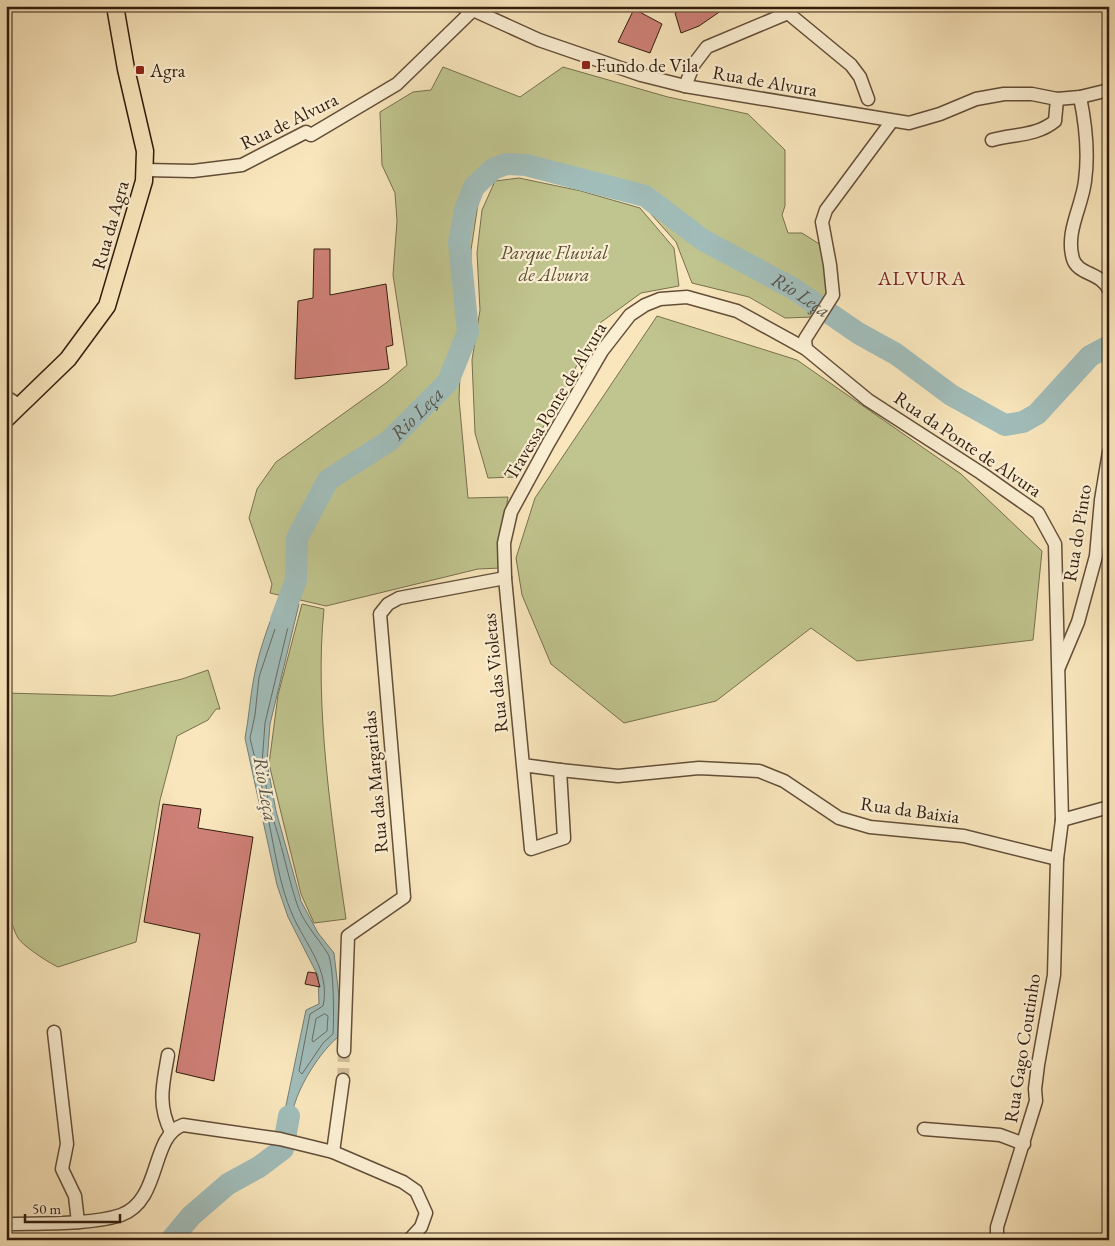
<svg xmlns="http://www.w3.org/2000/svg" width="1115" height="1246" font-family="'EB Garamond',serif">
<style>
.green{fill:#c0c48e;stroke:#78704e}
.water{fill:#a1bdba;stroke:#747d75}
.lines{fill:none;stroke-linecap:round;stroke-linejoin:round}
.shore{stroke:#696c64;stroke-width:1}
.river{stroke:#a1bdba;stroke-width:22}
.building{fill:#cf8178;stroke:#311c0d}
.minor-tunnel{stroke:#d1be99;stroke-width:12;stroke-dasharray:12 6;stroke-linecap:butt}
.minor-casing{stroke:#634e39;stroke-width:15}
.major-casing{stroke:#311c0d;stroke-width:19}
.minor{stroke:#fbefd3;stroke-width:12}
.major{stroke:#f9e6bc;stroke-width:16}
.poi-dot{fill:#8f2418;stroke:#fbefd3;stroke-width:2}
.labels{text-anchor:middle;dominant-baseline:central;stroke-width:4.5;stroke-linejoin:round;paint-order:stroke}
.poi-label{font-size:19px;fill:#311c0d;stroke:#fbefd3;text-anchor:start}
.street-label{font-size:19px;fill:#311c0d;stroke:#fbefd3}
.park-label{font-size:19px;font-style:italic;fill:#5c4e34;stroke:#fbefd3}
.neighbourhood-label{font-size:20px;letter-spacing:1px;fill:#7a1f14;stroke:#fbefd3}
.water-label{font-size:20px;font-style:italic;fill:#58544a;stroke:#fbefd3}
</style>
<rect width="100%" height="100%" fill="#f9e6bc"/>
<filter id="stains"><feTurbulence type="fractalNoise" baseFrequency=".004" numOctaves="4"/><feColorMatrix values="0 0 0 0 .2 0 0 0 0 .09 0 0 0 0 .02 0 0 0 .5 -.17"/></filter>
<radialGradient id="worn" r=".72"><stop offset=".6" stop-color="#630" stop-opacity="0"/><stop offset="1" stop-color="#630" stop-opacity=".3"/></radialGradient>
<g class="green">
<path d="M443 67 520 97 563 67 668 97 748 114 785 150V206L782 215 788 233H802L824 247 830 294 813 317 785 318 749 297 692 283 676 242 642 204 527 173 499 174 480 191 471 250V339L460 375 459 399 468 498 508 497 501 542V568L478 569 326 606 270 593 272 584 249 518 257 489 276 462 386 383 407 365 393 275 397 221 395 193 382 165 380 112 413 92 431 90Z"/>
<path d="M519 178 581 191 640 208 674 248 679 286 641 293 600 323 516 477 488 478 475 433 472 360 480 310 477 253 482 210 495 181Z"/>
<path d="M657 316 797 360 961 474 1042 551 1033 640 857 661 811 628 716 701 624 723 551 664 522 595 516 558 535 498Z"/>
<path d="M302 604 324 609C314 705 332 823 346 919L314 923 301 894 269 764 278 695Z"/>
<path d="M208 670 220 709H216L208 720 177 736 160 800 136 942 58 967C49 963 23 946 18 938 13 930 15 925 6 918V693L112 696 182 679Z"/>
</g>
<path class="water" d="M285 584 299 604 270 724 267 763 276 811 301 901 318 933 334 953 340 1005 338 1037C317 1054 282 1109 293 1137L280 1134 306 1010 319 1004 318 976 288 917 277 885 245 738C249 718 250 697 254 677 260 645 273 613 285 584Z"/>
<g class="lines">
<g class="shore">
<path d="M288 598 293 606 265 723 262 764 268 797 265 800 250 738 255 715 259 677 285 599Z"/>
<path d="M269 815 272 816C282 844 287 873 296 901 302 922 317 936 328 954 334 965 334 1019 333 1034L323 1043 302 1074 299 1071 310 1014 323 1006C331 971 305 944 292 914 279 884 275 850 268 818Z"/>
<path d="M325 1014 328 1016 327 1031 313 1042 312 1040 316 1019Z"/>
</g>
<g class="river">
<path id="s1" d="M281 620 296 580 297 538 328 480 389 441 448 382 468 332 459 242 465 210 474 187 493 169 506 164 526 165 645 196 703 240 794 289 858 333 896 354 951 395 1005 425 1023 422 1037 414 1090 356 1109 346"/>
<path d="M171 1240 191 1216 228 1184 259 1167 283 1149 289 1116"/>
</g>
</g>
<g class="building">
<path d="M688 6H728L699 26 681 33 675 13Z"/>
<path d="M634 9 662 24 650 53 618 42Z"/>
<path d="M314 249H330V295L386 284 393 345 386 347 389 369 295 379 298 301 313 298Z"/>
<path d="M163 804 201 809 198 828 253 837 214 1081 176 1072 200 934 144 922Z"/>
<path d="M308 972 316 973 320 987 305 984Z"/>
</g>
<g class="lines">
<path class="minor-tunnel" d="M343 1080 344 1051"/>
<defs>
<g id="minor">
<path d="M461 6 473 10 539 40 641 75 685 86 909 123 940 114 976 99 1004 94H1032L1057 99 1080 97 1109 90"/>
<path d="M786 6 788 13 851 65 860 77 868 99"/>
<path d="M685 86 694 64 707 47 788 13"/>
<path d="M1080 97C1086 126 1089 152 1085 181 1082 207 1065 232 1073 259 1078 275 1101 272 1109 290"/>
<path d="M992 140C1014 134 1037 136 1055 121L1057 99"/>
<path d="M146 170 193 171 242 165 306 132 311 135 397 84 473 10"/>
<path d="M806 349 805 339 833 295 830 265 822 222 826 210 892 121"/>
<path d="M6 397 19 405"/>
<path d="M1059 667 1078 622 1096 556 1101 500 1109 452"/>
<path d="M523 765 560 770 564 838 531 849 505 578 504 543 511 512 548 444 602 351 630 315 645 305 660 299 687 297 737 311 806 349 868 400 981 473 1038 513 1055 544 1062 820 1057 859 1054 975 1038 1065 1035 1089 1036 1101 997 1227V1240"/>
<path d="M560 770 618 776 699 768 759 771 784 781 839 818 870 827 964 836 1057 859"/>
<path d="M1062 820 1109 807"/>
<path d="M54 1032 67 1144 62 1169 75 1196 78 1222"/>
<path d="M344 1051 348 936 404 897 380 614 388 604 399 598 505 578"/>
<path d="M168 1055C163 1084 157 1104 171 1132"/>
<path d="M924 1129 1000 1135 1024 1144"/>
<path d="M333 1152 343 1080"/>
<path d="M6 1224C38 1223 91 1225 121 1215 162 1200 150 1136 183 1125L280 1139 333 1152 403 1182 416 1191 426 1213 421 1227 409 1240"/>
</g>
<path id="major" d="M6 419 68 359 107 306 144 181 145 151 126 69 115 6"/>
</defs>
<use href="#minor" class="minor-casing"/>
<use href="#major" class="major-casing"/>
<use href="#minor" class="minor"/>
<use href="#major" class="major"/>
</g>
<g class="poi-dot">
<rect x="581" y="60" width="10" height="10" rx="2.5"/>
<rect x="135" y="65" width="10" height="10" rx="2.5"/>
</g>
<g class="labels">
<g class="poi-label">
<text x="596" y="65">Fundo de Vila</text>
<text x="150" y="70">Agra</text>
</g>
<g class="street-label">
<text transform="translate(765 81) rotate(10)">Rua de Alvura</text>
<text transform="translate(289 121) rotate(-26)">Rua de Alvura</text>
<text transform="translate(110 225) rotate(-74)">Rua da Agra</text>
<text transform="translate(555 401) rotate(-59)">Travessa Ponte de Alvura</text>
<text transform="translate(968 444) rotate(34)">Rua da Ponte de Alvura</text>
<text transform="translate(1077 533) rotate(-81)">Rua do Pinto</text>
<text transform="translate(495 673) rotate(-96)">Rua das Violetas</text>
<text transform="translate(375 782) rotate(-95)">Rua das Margaridas</text>
<text transform="translate(910 810) rotate(8)">Rua da Baixia</text>
<text transform="translate(1022 1048) rotate(-81)">Rua Gago Coutinho</text>
</g>
<g class="park-label">
<text x="554" y="252">Parque Fluvial<tspan x="554" dy="22">de Alvura</tspan></text>
</g>
<g class="neighbourhood-label">
<text x="922" y="278">ALVURA</text>
</g>
<g class="water-label">
<text stroke="none"><textPath href="#s1" startOffset="876">Rio Leça</textPath></text>
<text stroke="none"><textPath href="#s1" startOffset="262">Rio Leça</textPath></text>
<text transform="translate(266 789) rotate(80)">Rio Leça</text>
</g>
</g>
<rect width="1115" height="1246" fill="none" stroke="#f9e6bc" stroke-width="25"/>
<rect x="8" y="8" width="1100" height="1231" fill="none" stroke="#311c0d" stroke-width="2.5"/>
<rect x="12" y="12" width="1090" height="1221" fill="none" stroke="#311c0d"/>
<path d="M25 1214v8h95v-8" fill="none" stroke="#311c0d" stroke-width="2.5"/>
<text x="32" y="1214" font-size="15" fill="#311c0d" stroke="#fbefd3" stroke-width="4" paint-order="stroke">50 m</text>
<rect width="100%" height="100%" filter="url(#stains)"/>
<rect width="100%" height="100%" fill="url(#worn)"/>
</svg>
